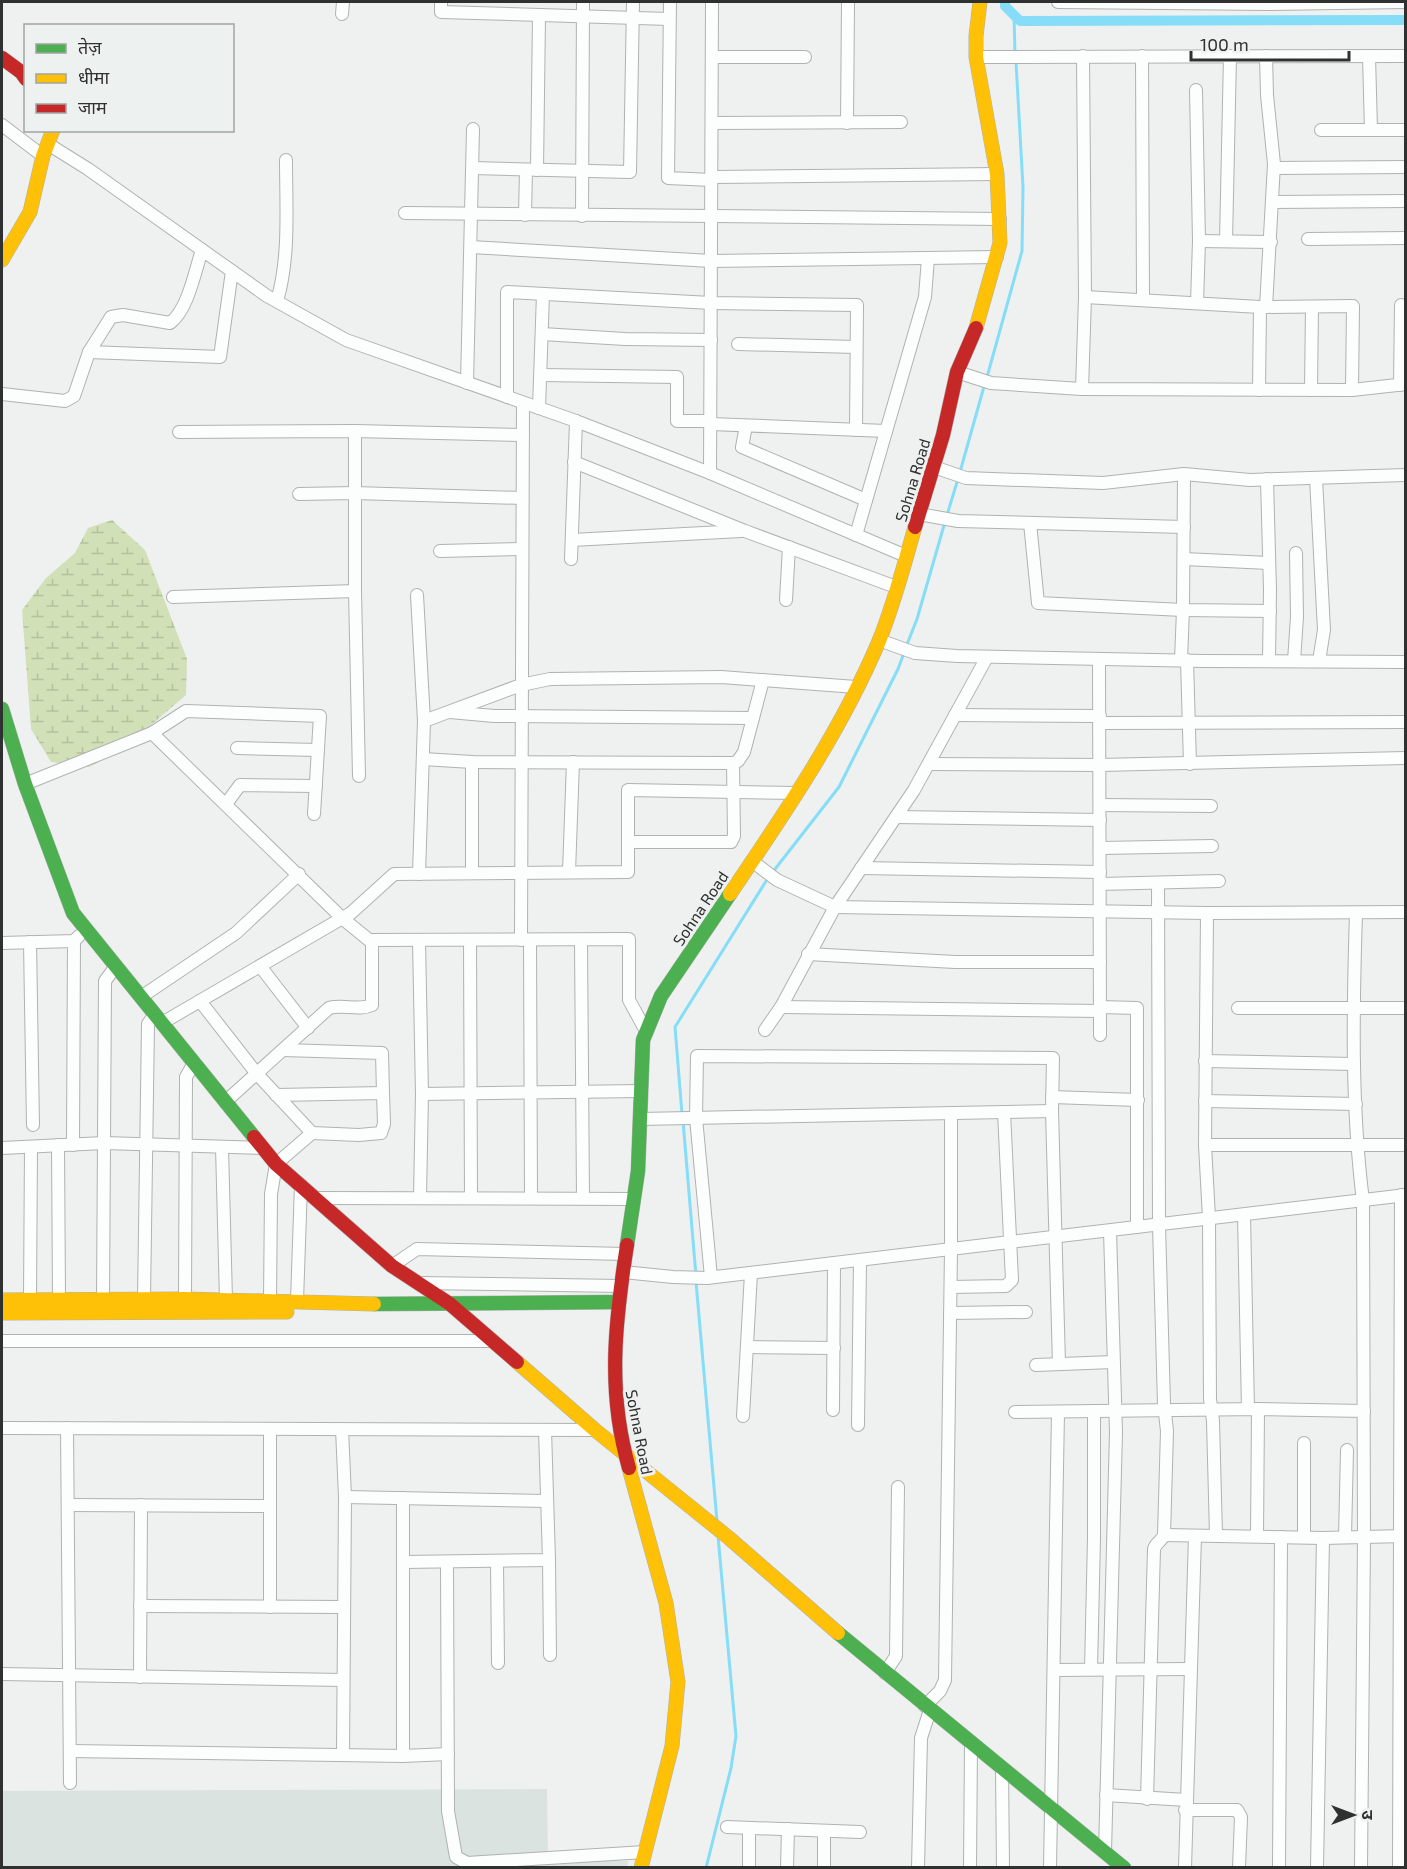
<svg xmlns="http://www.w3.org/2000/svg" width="1407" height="1869" font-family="'Exo 2','Noto Sans Devanagari',sans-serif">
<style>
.built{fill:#dae3df}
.wetland{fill:url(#wetland-marsh)}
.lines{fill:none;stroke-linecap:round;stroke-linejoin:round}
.stream{stroke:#86ddf8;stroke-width:3}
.canal{stroke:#86ddf8;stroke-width:10}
.street-casing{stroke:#b0b2b1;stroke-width:14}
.fast-casing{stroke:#b0b2b1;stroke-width:15}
.slow-casing{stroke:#b0b2b1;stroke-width:15}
.jam-casing{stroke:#b0b2b1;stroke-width:15}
.street{stroke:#fcfdfd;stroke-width:12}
.fast{stroke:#4caf50;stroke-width:14}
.slow{stroke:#ffc107;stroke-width:14}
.jam{stroke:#c62828;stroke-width:14}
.labels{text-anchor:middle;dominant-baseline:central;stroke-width:6;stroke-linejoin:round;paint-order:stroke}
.street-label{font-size:16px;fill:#2f3030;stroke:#edf2f0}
</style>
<defs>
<pattern id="wetland-marsh" width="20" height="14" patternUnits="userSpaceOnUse" patternTransform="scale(1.5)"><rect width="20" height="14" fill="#d1e0b7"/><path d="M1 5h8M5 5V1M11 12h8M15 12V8" fill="none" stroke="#b4c09e"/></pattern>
</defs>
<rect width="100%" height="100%" fill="#eef1f0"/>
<path class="built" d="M547 1789 548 1861H628L627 1868 2 1867V1791Z"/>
<path class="wetland" d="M112 520 145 550 187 659 186 695 123 749 89 767 51 762 31 729 22 610 46 578 75 553 88 528Z"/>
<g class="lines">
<g class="stream">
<path d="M1014 15 1015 55"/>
<path d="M987 377 1022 251 1023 187 1016 62"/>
<path d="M960 472 985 383"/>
<path d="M947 515 958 479"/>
<path d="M906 647 917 619 945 522"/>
<path d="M772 873 839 787 898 669 904 653"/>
<path d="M682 1114 675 1027 768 878"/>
<path d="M683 1121 696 1276"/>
<path d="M696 1282 717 1521"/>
<path d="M706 1868 731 1768 736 1736 718 1536"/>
</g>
<path class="canal" d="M1005 2V6L1020 21 1406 20"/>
<defs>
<g id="street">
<path d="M441 2V12L669 19"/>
<path d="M670 2 668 178 712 180"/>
<path d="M1058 2 1268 4 1406 2"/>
<path d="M342 14 343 2"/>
<path d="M1142 56 1143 300"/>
<path d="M1369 56 1371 130"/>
<path d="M712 57H805"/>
<path d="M976 57 1406 56"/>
<path d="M1196 90 1199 241 1197 303"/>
<path d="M712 123 901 122"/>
<path d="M847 123 848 2"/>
<path d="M2 125 43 156"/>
<path d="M1321 130H1406"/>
<path d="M48 144 88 169 267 296 346 340 576 421 710 473 906 556"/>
<path d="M473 168 630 172 633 2"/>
<path d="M1274 168 1406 167"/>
<path d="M537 170 539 16"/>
<path d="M712 177 997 174"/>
<path d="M1272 202 1406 201"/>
<path d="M405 213 1000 219"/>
<path d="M525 215 526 170"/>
<path d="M582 216 583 2"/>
<path d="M1308 239 1406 238"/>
<path d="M1199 241 1271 242"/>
<path d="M1226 241 1230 56"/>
<path d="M471 247 711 261 997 257"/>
<path d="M1085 297 1260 307 1353 306 1352 390"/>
<path d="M277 301C290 257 286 206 286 160"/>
<path d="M1266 307 1274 164 1267 95 1266 56"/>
<path d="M542 334 625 339 711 340"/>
<path d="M738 344 856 347"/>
<path d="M89 352 220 357 232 271"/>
<path d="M957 372 991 383 1082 389 1352 390 1406 384"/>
<path d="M541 375 677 377V421H711"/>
<path d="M467 383 473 129"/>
<path d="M1400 385 1401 305"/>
<path d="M1082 389 1085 297 1083 56"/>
<path d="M1259 390 1260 307"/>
<path d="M1311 390 1312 307"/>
<path d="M2 394 65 401 74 396 89 352 111 317 123 315 170 323C188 310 195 271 202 250"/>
<path d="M507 397V292L711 303 857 305 856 430"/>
<path d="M539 408 543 294"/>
<path d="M711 424 886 431"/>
<path d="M746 426 742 447 866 500"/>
<path d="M355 431V591L359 776"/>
<path d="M179 432 355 431 523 435"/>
<path d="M574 462 745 531 896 587"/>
<path d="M934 467 966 478 1103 483 1184 474 1250 480 1406 475"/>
<path d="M710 473 712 2"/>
<path d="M1316 478 1324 630 1319 661"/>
<path d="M1267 479 1270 590 1269 661"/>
<path d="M299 494 355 493 522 498"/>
<path d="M919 514 958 521 1184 527"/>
<path d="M1030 523 1038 603 1183 610 1270 611"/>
<path d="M856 535 925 297 928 258"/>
<path d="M572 540 741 531"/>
<path d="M440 551 522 549"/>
<path d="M571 559 576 421"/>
<path d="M1184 559 1269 563"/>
<path d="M417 595 424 721 419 874"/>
<path d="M173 597 355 591"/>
<path d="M786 600 789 547"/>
<path d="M879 640 915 653 957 656 1204 661 1406 662"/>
<path d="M1099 659 1100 1035"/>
<path d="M1181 660 1183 610 1184 474"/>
<path d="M1187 660 1190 764"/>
<path d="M1294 661 1297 617 1296 553"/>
<path d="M450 712 494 716 753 718"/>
<path d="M955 715 1100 716"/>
<path d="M424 721 521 685 550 679 721 677 856 687"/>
<path d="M1100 723 1406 722"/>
<path d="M152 733 342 918 369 940 629 939V1000L646 1031"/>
<path d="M237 748 318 750"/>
<path d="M423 759 472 762 733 763 738 761 744 752 763 680"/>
<path d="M929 764 1100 765 1406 758"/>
<path d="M25 784 152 733 186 711 320 716 314 814"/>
<path d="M226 804 240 785 316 786"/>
<path d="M1100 805 1211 806"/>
<path d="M896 817 1100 820"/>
<path d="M628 842H731L734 836 733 763"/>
<path d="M1100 848 1212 846"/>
<path d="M752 861 777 880 835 907 1207 913 1406 912"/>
<path d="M861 868 1100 872"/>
<path d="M569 872 573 762"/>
<path d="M472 873V762"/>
<path d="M1100 884 1219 881"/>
<path d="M1207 913 1205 1145 1209 1218 1210 1399 1213 1421 1216 1535"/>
<path d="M1356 913C1353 1009 1351 1105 1363 1201L1364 1537 1361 1868"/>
<path d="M419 940 422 1094 420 1197"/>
<path d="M470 940 471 1198"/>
<path d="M521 940 523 403"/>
<path d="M530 940 531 1198"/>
<path d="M581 940 583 1198"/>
<path d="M30 942 33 1125"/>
<path d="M2 943 74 941 79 936"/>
<path d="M808 954 955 962H1100"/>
<path d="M260 966 308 1028"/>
<path d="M141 997 236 933 299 874"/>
<path d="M200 1001 257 1074 312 1133 276 1164 271 1194 270 1301"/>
<path d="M781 1007 1100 1011"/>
<path d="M1100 1007 1137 1008V1227"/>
<path d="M1238 1008H1406"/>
<path d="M162 1023 351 913 394 874 628 872V790L797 793"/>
<path d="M765 1030 781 1007 835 907 914 790 987 657"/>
<path d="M283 1050 382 1053 383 1093"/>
<path d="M1205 1061 1354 1064"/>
<path d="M422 1094 641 1091"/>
<path d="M276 1095 383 1093 384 1124 381 1133 359 1135 312 1133"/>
<path d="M1052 1097 1138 1100"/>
<path d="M1205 1101 1356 1104"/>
<path d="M225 1102 329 1008C343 1004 359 1011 372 1005V940"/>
<path d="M640 1119 1052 1111"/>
<path d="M58 1145 59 1299"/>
<path d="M73 1145 74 941"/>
<path d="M1205 1145H1406"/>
<path d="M222 1147 226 1300"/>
<path d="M2 1148 104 1143 262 1148"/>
<path d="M316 1198 634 1199"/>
<path d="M1244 1215 1248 1409"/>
<path d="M392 1266 417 1249 625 1254"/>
<path d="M623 1272 673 1277 707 1278 1406 1195"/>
<path d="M711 1277 696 1118 697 1056 1053 1058 1052 1111 1059 1364"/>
<path d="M418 1283 621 1286"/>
<path d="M951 1287 1006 1286 1012 1280 1004 1112"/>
<path d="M30 1299 31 1147"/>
<path d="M144 1299 148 1024 155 1014"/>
<path d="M185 1299 186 1077 194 1063"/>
<path d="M103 1301 105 981 116 966"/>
<path d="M297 1301 301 1185"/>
<path d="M950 1313 1026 1312"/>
<path d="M2 1341H490"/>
<path d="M747 1347 834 1348"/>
<path d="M1036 1365 1113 1362"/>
<path d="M833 1410 834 1263"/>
<path d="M1015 1412 1258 1409 1364 1411"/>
<path d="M743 1416 751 1273"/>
<path d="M858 1425 860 1260"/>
<path d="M2 1428 595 1430"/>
<path d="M67 1428 70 1783"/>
<path d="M342 1429 345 1497 343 1755"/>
<path d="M345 1497 546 1501"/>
<path d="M403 1498V1756"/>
<path d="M68 1505 270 1506"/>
<path d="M1164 1535 1323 1538 1405 1536"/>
<path d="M1257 1536 1258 1409"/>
<path d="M1304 1537V1443"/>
<path d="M1345 1537 1347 1450"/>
<path d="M549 1560 550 1655"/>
<path d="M497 1561 498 1663"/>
<path d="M403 1562 549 1560 545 1430"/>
<path d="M447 1562 448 1811 456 1857 467 1863 645 1852"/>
<path d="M140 1606 344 1607"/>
<path d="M270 1607V1429"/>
<path d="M1091 1669 1094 1538V1411"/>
<path d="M1054 1670 1190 1669"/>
<path d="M885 1673 896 1656 898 1487"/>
<path d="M2 1674 343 1680"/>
<path d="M140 1677 141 1505"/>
<path d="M925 1706 940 1691 945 1680 951 1250V1113"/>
<path d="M70 1751 403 1756 448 1754"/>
<path d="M1002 1768 1003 1868"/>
<path d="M1106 1795 1186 1800"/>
<path d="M1147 1799 1154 1549C1156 1542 1162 1541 1164 1535L1167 1431 1164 1404 1159 1225 1158 883"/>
<path d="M1185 1810H1237L1241 1817 1239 1868"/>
<path d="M727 1827 860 1832"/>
<path d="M1105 1852 1116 1432 1110 1231"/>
<path d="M749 1868V1828"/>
<path d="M787 1868 788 1829"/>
<path d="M824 1868V1831"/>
<path d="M918 1868 921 1738 930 1710"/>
<path d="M970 1868 971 1743"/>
<path d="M1050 1868 1058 1412"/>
<path d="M1185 1868 1195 1536"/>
<path d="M1279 1868 1281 1537"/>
<path d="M1317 1868 1323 1538"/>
<path d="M1399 1868 1401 1195"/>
</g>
<g id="fast">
<path d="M2 709 25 784 73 913 254 1137"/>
<path d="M627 1245 638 1171 643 1040 661 996 730 894"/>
<path d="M374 1304 619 1302"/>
<path d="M838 1633 1124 1868"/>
</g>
<g id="slow">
<path d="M2 260 30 212 43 156 53 130"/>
<path d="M976 328 1000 243 997 174 976 57V36L980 2"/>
<path d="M730 894C785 813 841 731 879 641 894 604 904 565 915 527"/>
<path d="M2 1300 185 1299 374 1304"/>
<path d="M2 1313 287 1312"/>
<path d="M517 1362 595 1430 729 1538 838 1633"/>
<path d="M629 1468 666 1603 678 1682 672 1746 641 1868"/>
</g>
<g id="jam">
<path d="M2 58 21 72 26 79"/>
<path d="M915 527 943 435 957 372 976 328"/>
<path d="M254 1137 276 1164 392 1266 450 1304 517 1362"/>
<path d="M627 1245C615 1322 607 1392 629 1468"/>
</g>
</defs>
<use href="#street" class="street-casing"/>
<use href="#fast" class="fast-casing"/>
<use href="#slow" class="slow-casing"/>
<use href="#jam" class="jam-casing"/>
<use href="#street" class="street"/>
<use href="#fast" class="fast"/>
<use href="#slow" class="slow"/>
<use href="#jam" class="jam"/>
</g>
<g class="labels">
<g class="street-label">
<text transform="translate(912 480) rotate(-73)">Sohna Road</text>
<text transform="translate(700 908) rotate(-56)">Sohna Road</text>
<text transform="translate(640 1432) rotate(79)">Sohna Road</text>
</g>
</g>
<rect width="1407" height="1869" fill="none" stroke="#2f3030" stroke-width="6"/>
<rect x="24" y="24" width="210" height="108" fill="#edf2f0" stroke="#a1a4a3" stroke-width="1.5"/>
<rect x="36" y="44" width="30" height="9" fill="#4caf50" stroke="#a1a4a3" stroke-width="1.5"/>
<text x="78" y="54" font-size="18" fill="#2f3030">तेज़</text>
<rect x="36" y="74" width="30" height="9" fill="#ffc107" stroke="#a1a4a3" stroke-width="1.5"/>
<text x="78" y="84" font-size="18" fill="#2f3030">धीमा</text>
<rect x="36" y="104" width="30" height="9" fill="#c62828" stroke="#a1a4a3" stroke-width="1.5"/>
<text x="78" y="114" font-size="18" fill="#2f3030">जाम</text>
<g transform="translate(1353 1815) rotate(90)" stroke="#edf2f0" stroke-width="4.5" paint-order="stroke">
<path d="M0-4.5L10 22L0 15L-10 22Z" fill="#2f3030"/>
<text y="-9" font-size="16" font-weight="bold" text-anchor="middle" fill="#2f3030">उ</text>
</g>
<path d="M1191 51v9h158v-9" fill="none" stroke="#2f3030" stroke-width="3"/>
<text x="1200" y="51" font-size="18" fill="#2f3030" stroke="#edf2f0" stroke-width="4.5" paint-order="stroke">100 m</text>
</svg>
